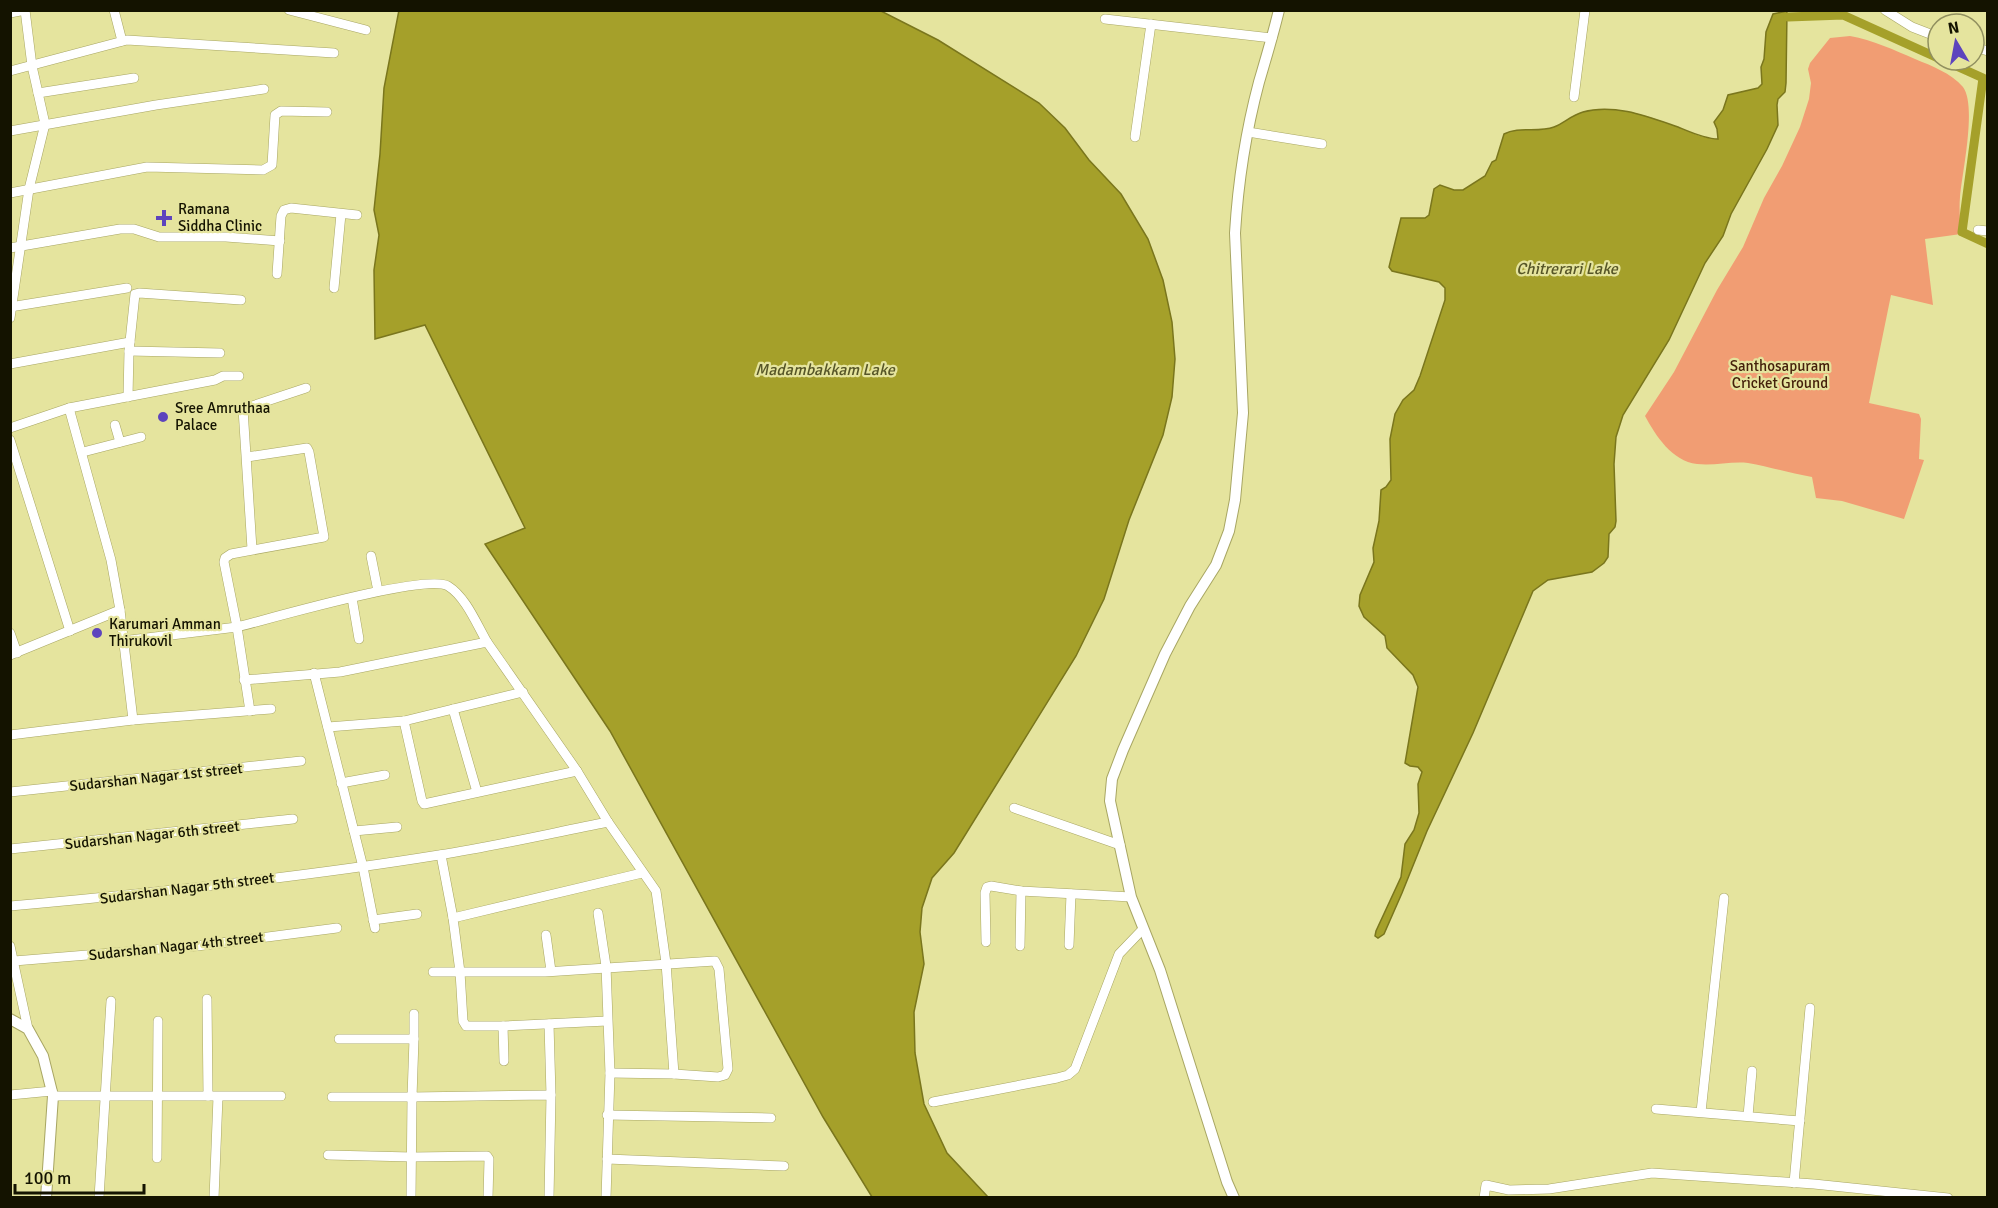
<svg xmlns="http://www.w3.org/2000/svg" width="1998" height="1208" font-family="Signika,sans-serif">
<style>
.green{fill:#f19d73}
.water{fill:#a5a02a;stroke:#7a761d;stroke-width:1.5}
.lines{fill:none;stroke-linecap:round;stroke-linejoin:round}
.canal{stroke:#a5a02a;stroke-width:9}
.minor-casing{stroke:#a8a663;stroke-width:10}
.tertiary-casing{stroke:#a8a663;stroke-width:12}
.minor{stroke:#fff;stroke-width:9}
.tertiary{stroke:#fff;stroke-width:10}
.poi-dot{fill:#5d44bd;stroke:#e5e49e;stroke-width:2}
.labels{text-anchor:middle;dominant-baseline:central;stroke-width:4.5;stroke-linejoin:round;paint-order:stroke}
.poi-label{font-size:15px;fill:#141300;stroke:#e5e49e;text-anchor:start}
.park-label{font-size:15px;fill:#45200b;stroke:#e5e49e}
.street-label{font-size:15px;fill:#141300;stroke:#e5e49e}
.water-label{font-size:16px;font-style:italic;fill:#565527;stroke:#e5e49e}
</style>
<rect width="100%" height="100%" fill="#e5e49e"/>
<path class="green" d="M1850 36C1873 40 1894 50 1915 59 1932 66 1951 73 1963 87 1977 106 1962 173 1960 197 1959 209 1960 222 1961 234L1925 239 1933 305 1891 295 1869 403 1919 414 1921 419 1919 459 1924 460 1904 519 1842 501 1816 498 1812 477C1790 473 1770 467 1748 463 1732 461 1714 466 1697 464 1672 461 1656 436 1645 416L1674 372 1717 290 1743 247 1764 198 1782 166 1800 127 1809 99 1811 83 1808 69 1810 63 1830 38Z"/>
<g class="water">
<path d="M399 10 881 11 938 40 1039 103 1065 128 1089 160 1121 194 1148 239 1163 280 1172 322 1175 359 1172 397 1163 435 1129 520 1104 599 1076 656 954 853 932 878 922 908 920 932 924 964 914 1012 915 1053 924 1104 947 1153 988 1197H872L823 1117 610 731 485 544 525 528 425 325 375 339 374 270 379 235 374 210 380 154 384 88Z"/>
<path d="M1787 11 1786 83 1785 92 1778 99 1777 105 1778 125 1767 149 1731 214 1723 236 1705 263 1669 340 1623 415 1616 437 1614 464 1616 521 1615 527 1609 534 1608 557 1604 563 1592 572 1548 580 1533 591 1473 733 1427 831 1402 893 1384 934 1378 938 1375 936 1376 931 1401 877 1405 844 1414 830 1419 813 1418 784 1422 772 1418 767 1410 766 1405 763 1418 687 1413 675 1387 648 1385 636 1364 617 1359 606 1360 595 1374 562 1373 548 1379 521 1381 490 1386 487 1391 480 1390 439 1395 414 1403 400 1414 390 1420 376 1445 300V288L1439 282 1392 271 1389 267 1401 218H1425L1429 215 1434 189 1440 185 1454 190H1463L1485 176 1492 162 1496 160 1504 134C1519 126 1538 133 1554 127 1564 123 1572 115 1583 112 1614 103 1649 117 1678 127 1690 132 1705 139 1718 139L1717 129 1714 122 1723 110 1728 95 1758 88 1762 84 1761 67 1764 59 1766 32 1773 14Z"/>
</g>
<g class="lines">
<g class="canal">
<path d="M1788 17 1843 15 1938 58"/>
<path d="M1943 60 1983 78 1962 232 1988 244"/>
</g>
<defs>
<g id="minor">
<path d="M114 10 122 41"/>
<path d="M289 10 366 30"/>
<path d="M1885 10 1912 27 1938 37"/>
<path d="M10 13 25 10"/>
<path d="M1105 19 1272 38"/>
<path d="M1974 47 1988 51"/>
<path d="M10 71 127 40 334 53"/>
<path d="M38 93 134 78"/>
<path d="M1574 97 1585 10"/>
<path d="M10 131 156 105 264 89"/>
<path d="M1248 132 1322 144"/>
<path d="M1135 137 1151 24"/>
<path d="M10 193 147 167 263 170 272 165 275 115 281 111 327 112"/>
<path d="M1978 230 1988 231"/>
<path d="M10 248 120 229H134L159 237H226L280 241"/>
<path d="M277 274 281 216 284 210 291 208 357 215"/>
<path d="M334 288 341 214"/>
<path d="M10 307 127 288"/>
<path d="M10 318 29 189 45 124 32 66 25 10"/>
<path d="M129 351 220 353"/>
<path d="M10 364 130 342"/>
<path d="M128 397 129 351 135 294 139 293 241 300"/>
<path d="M69 408 111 560 120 610"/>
<path d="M115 425 120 442"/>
<path d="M10 428 69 408 215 380 223 376H239"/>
<path d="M10 440 70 631"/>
<path d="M83 452 141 437"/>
<path d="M247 457 307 448 309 452 324 537 231 554 225 558 224 562 237 627C269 619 426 573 448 586 466 597 477 625 487 642"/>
<path d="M252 549 243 409 306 388"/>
<path d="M371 556 378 591"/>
<path d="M352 598 359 639"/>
<path d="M10 633 17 653"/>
<path d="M122 641 237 627 250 711"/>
<path d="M10 655 120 610 133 720"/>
<path d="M314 673 363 867 375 928"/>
<path d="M244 680 340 672 487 642 577 771 608 822 656 891 666 963 674 1074 610 1073"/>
<path d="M453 709 477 792"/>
<path d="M404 721 422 801 424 804 577 771"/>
<path d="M328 727 404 721 523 692"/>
<path d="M10 735 133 720 271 709"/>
<path d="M341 783 385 775"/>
<path d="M10 792 301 761"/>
<path d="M1014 808 1120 845"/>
<path d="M354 831 397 827"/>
<path d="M10 849 293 819"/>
<path d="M441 855 453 918"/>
<path d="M642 873 453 918 460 972H545L715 961 719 969 728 1069 725 1075 718 1077 674 1074"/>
<path d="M10 906C154 893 297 878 439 855 496 846 552 833 608 822"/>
<path d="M598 913 606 966 610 1073 606 1198"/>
<path d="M373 920 417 914"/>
<path d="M546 935 551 971"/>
<path d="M986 942 985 893 987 887 991 886 1021 891 1131 897"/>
<path d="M1069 945 1071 894"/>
<path d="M10 946 28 1029"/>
<path d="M1020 946 1021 891"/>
<path d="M14 961 197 946 337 928"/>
<path d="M433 972H460L463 1021 466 1026H503L607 1021"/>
<path d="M207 999 208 1096"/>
<path d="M414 1014V1039"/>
<path d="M549 1024 551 1095"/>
<path d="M503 1026 504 1061"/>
<path d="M339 1039H414L412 1097 551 1095 549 1198"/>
<path d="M10 1095 52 1091"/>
<path d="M53 1096H281"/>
<path d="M332 1097H412L411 1198"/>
<path d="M933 1102 1057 1078 1068 1075 1075 1069 1119 954 1143 929"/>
<path d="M1656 1109 1800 1121"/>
<path d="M1701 1112 1724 898"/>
<path d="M607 1115 771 1118"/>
<path d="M1748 1116 1752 1071"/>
<path d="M328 1155 412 1157 487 1156 489 1159 488 1198"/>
<path d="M157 1158 158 1021"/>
<path d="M607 1159 784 1166"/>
<path d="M1794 1183 1810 1008"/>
<path d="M99 1198 111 1001"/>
<path d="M214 1198 218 1097"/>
<path d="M1484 1198 1486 1185 1509 1190 1549 1189 1652 1173 1814 1184 1948 1198"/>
</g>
<g id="tertiary">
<path d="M10 1019 28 1029 43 1056 53 1096 46 1198"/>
<path d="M1234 1198 1227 1182 1160 970 1131 897 1110 801 1112 779 1123 750 1165 654 1190 606 1216 565 1229 531 1235 500 1243 413 1235 233C1238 183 1246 131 1259 82 1266 58 1273 35 1279 10"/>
</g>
</defs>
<use href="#minor" class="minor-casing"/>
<use href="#tertiary" class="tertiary-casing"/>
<use href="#minor" class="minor"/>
<use href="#tertiary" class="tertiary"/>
</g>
<g class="poi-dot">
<path d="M161 209h6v6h6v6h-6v6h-6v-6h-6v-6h6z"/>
<circle cx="163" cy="417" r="6"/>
<circle cx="97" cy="633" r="6"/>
</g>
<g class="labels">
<g class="poi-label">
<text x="178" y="209">Ramana<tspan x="178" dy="17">Siddha Clinic</tspan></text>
<text x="175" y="408">Sree Amruthaa<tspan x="175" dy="17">Palace</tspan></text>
<text x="109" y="624">Karumari Amman<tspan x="109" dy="17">Thirukovil</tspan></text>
</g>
<g class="park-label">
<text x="1780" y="366">Santhosapuram<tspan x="1780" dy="17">Cricket Ground</tspan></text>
</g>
<g class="street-label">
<text transform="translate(156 777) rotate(-6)">Sudarshan Nagar 1st street</text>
<text transform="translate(152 835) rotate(-6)">Sudarshan Nagar 6th street</text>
<text transform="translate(187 888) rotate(-7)">Sudarshan Nagar 5th street</text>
<text transform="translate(176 946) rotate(-6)">Sudarshan Nagar 4th street</text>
</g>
<g class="water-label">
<text x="1567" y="269">Chitrerari Lake</text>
<text x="825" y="370">Madambakkam Lake</text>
</g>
</g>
<rect width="1998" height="1208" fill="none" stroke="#141300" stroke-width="24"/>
<g transform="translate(1956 42) rotate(350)"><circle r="28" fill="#e5e49e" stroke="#91905f" stroke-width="1.5"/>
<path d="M0-4.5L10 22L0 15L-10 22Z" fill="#5d44bd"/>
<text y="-9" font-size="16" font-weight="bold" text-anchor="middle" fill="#141300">N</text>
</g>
<path d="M15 1184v9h129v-9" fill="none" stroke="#141300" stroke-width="3"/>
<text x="24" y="1184" font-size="18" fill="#141300" stroke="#e5e49e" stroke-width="4.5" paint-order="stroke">100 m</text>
</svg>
